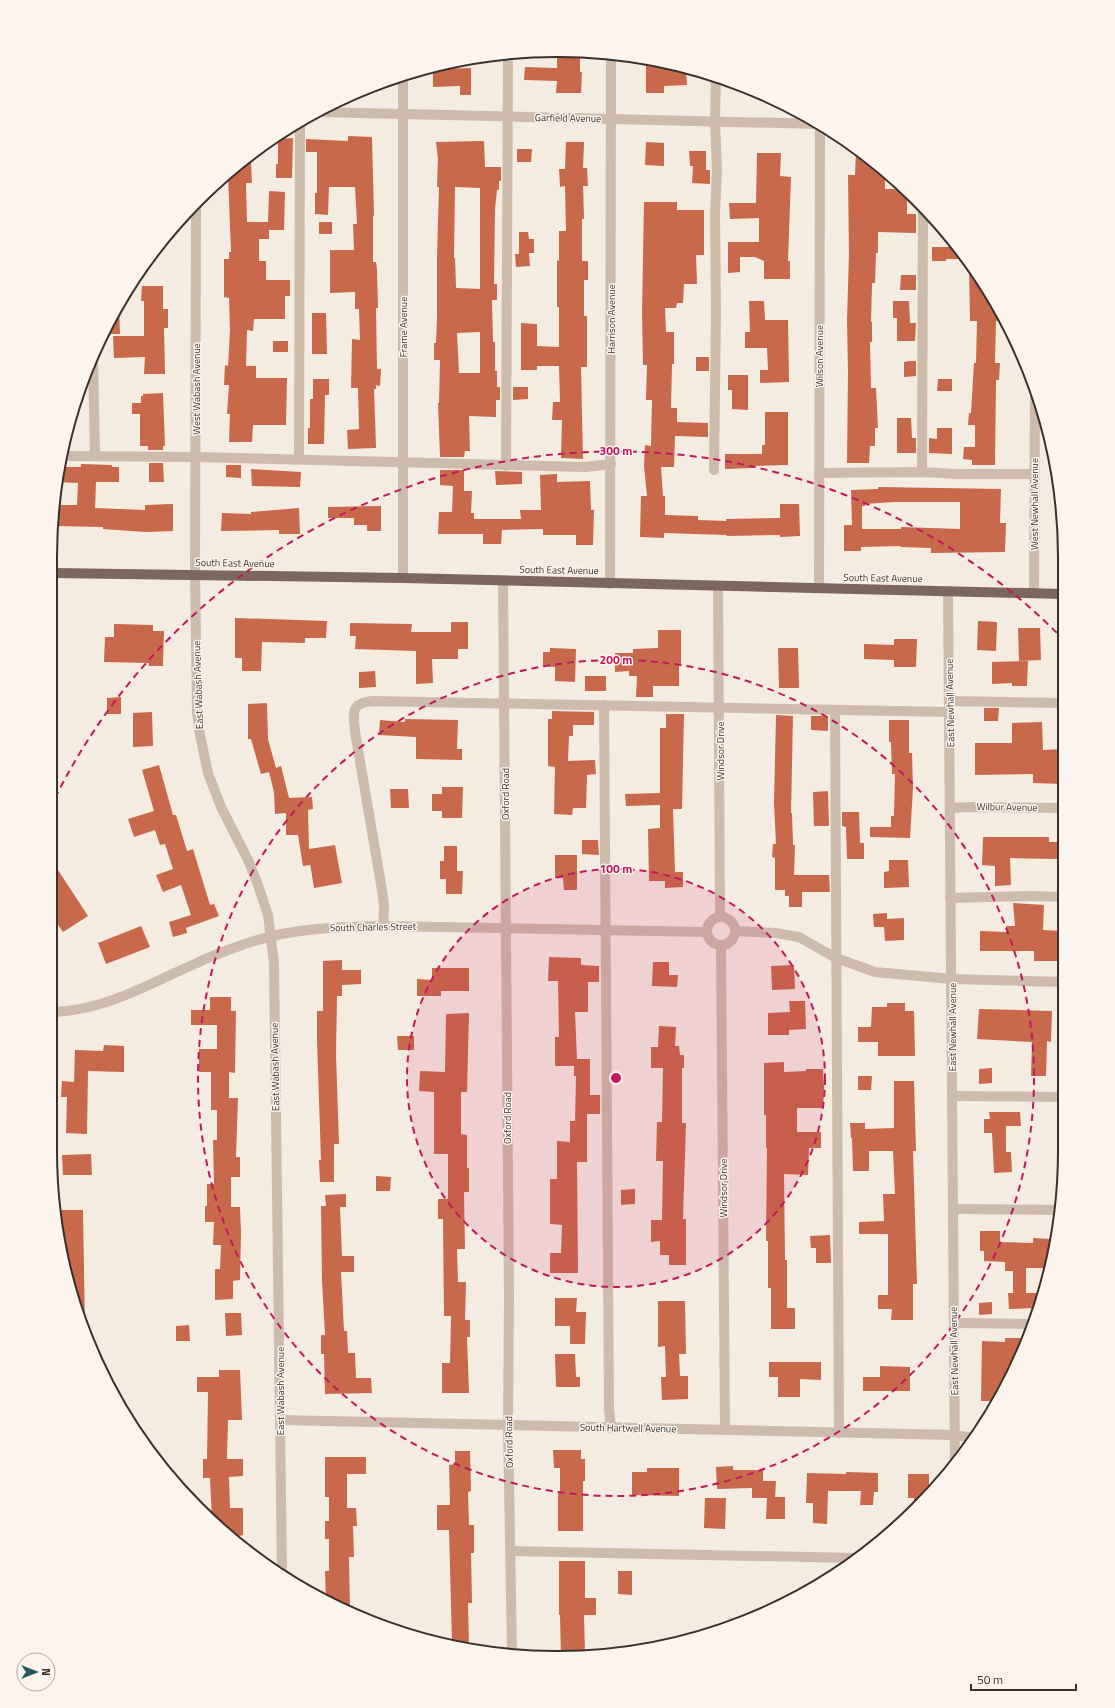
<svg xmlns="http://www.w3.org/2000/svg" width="1115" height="1708" font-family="'Titillium Web',sans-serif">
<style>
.building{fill:#c8694b;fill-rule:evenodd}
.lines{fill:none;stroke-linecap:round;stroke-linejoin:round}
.minor{stroke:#cdbbac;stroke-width:10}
.major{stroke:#7d675c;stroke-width:10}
.ring{fill:none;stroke:#c2185b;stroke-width:2;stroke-dasharray:7 5}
.labels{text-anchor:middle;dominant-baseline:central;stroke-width:3;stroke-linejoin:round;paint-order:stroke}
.street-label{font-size:10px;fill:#3b302b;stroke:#fbf5ee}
.rim{fill:none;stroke:#3b302b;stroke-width:2}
.centre{fill:#c2185b;stroke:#fbf5ee;stroke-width:2}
.ring-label{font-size:12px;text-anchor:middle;font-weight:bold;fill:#c2185b;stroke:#fbf5ee;stroke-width:3;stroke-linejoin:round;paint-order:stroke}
</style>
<rect width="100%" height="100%" fill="#f4ebe1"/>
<g class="building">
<path d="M557 52 580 53V72H582L581 93H556L557 81 524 80 525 67 557 68Z"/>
<path d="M646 60 686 69 687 85 664 86V93H646Z"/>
<path d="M471 68V95H460V86L433 87V69Z"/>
<path d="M348 136 372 137 374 216H373V262H376L377 270 378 308H376L377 369H381L380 386 376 385V389H374L376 448 348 449 347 430 359 429 358 388H351L352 339 360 340 359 309H355V292L330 293V250H354L353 224H357L355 187H329L328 215 315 214V193H317V152H306V139L348 141Z"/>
<path d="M293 138 292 178H276V164H278V139Z"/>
<path d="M484 141 485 167H501V181H499V190H497L495 209 494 284H497V300H492L493 342H495V371H497V387H500V400H496V417L469 416 470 451H465L464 457H440L438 403H439L440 360H434V343H436L437 317V258L439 187H437L438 159 436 142ZM455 187 480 188V289L456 288 455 258H454ZM480 332V373H459L457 333Z"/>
<path d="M566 142H584L583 168H587L588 186H583L584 219H582V261H588V280H584V316H587V367H581L583 459 561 458 562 420H552L553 402H560L559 366H537V370H521V323L537 324V346L559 347V307H557V260L559 261V231H566L565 186 560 187 559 169H565Z"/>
<path d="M646 142 664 143V166L645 165Z"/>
<path d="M517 149H532L531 162H517Z"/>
<path d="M856 150 881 168 880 176H885V189H904L907 192V214H916V233L878 232V253H876L875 283H872L871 322H872V342H870L871 388H876L878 428H875V446H870L869 463H847L848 373 847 320 849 254 848 175H855Z"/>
<path d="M689 151H706V170H710V184L692 183 693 166H690Z"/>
<path d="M757 153H781L780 176 791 177 788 261H790V279H764V261L755 257H740V272L728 273V242H759V218L730 219 729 203H756Z"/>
<path d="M240 163H251L252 183H246L247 222H268L269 191 285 192 284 230H269V239H259V261H266V280H290V296H285V319H254L253 331 247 330 246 366H256V378H287L286 425H253L252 442H229L230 414H227L229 385H224L225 365 228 366 230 330 229 298 224 297V259H229V252H231L228 174Z"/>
<path d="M644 202H677V210H704V255H696L697 284H684L683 303H677L676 308H665L666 332H674V364H672L671 408H677V422L708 423V437L675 436 674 467H661L663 496H665V515L698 516V520L726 521V519L780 518V504H799L800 536 780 537V535L727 536 726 535 664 533V538L640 537 641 496H647L644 466 645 445 651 446 652 400H646L647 365H643L642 314Z"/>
<rect x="319" y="222" width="13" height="12"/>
<path d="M519 232H528L529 239H534V253H529L530 266 516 267 515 254H519Z"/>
<path d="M932 247H958L967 259H946V261H932Z"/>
<path d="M969 264 999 310 998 321H996L995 363H1000L999 380H996L995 465H972V460L963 459 964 447H975V425H968L969 413H971L974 363H976L977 321H970Z"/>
<path d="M901 275H916V290H900Z"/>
<path d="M142 286H163V309H168V328H164L165 374H144L145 357 114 358 113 336H144V301H141Z"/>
<path d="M749 301H764L765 320H788L789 382 760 383V370H768L767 348H745V332H750Z"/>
<path d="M893 301H909L910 323H916L915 341H897V318H893Z"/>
<path d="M119 308 120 334H102V333Z"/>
<path d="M312 313H326L327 354H312Z"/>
<rect x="273" y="341" width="15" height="11"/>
<rect x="696" y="357" width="13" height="14"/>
<path d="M909 361H916V376L904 377V362Z"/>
<path d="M728 375H748V410L732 409V390H728Z"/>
<path d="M313 379H329V395H325L324 444H308V428H310V399H313Z"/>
<path d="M938 379H952V391H937Z"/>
<path d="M513 387H528V399L513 400Z"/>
<path d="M163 393 165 446H163V450H148V446H140V414H132V403H141V396H143V394Z"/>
<path d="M765 412H788V465L753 466V468L725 469V454H762V445H765Z"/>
<path d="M897 418H911L912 438H916V453H897Z"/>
<path d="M937 428H952V454L929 453V438L937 439Z"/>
<path d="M149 463H163L164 482H149Z"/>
<path d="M81 464 112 465V467H119V482H96L95 508 145 510V505L173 504V531L146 532 103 529V527L54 526V505H77L78 483 56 482 59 467H81Z"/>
<path d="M226 465H241V478L226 477Z"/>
<path d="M251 469 301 472 300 487 252 486Z"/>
<path d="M440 470H464V491H472L471 513H474V519H521L520 510H541L540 475 557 474V482L590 481 591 510H594L593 545H576V535H543V529L502 530 501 544H483V534H438L439 512H452L453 486 440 485Z"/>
<path d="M495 471 522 472V484L496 485Z"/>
<path d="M878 487 1001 489 1000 523H1006L1005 552 931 553V548L900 547 901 546 861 547V551H844V525H852L851 490 878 489ZM894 502H960V529L901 527V529H862V506H865V504Z"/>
<path d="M381 506V531H367V525H354V518H328V507Z"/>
<path d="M299 508 300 534H279V530L221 531 222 513 251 514V512Z"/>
<path d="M235 618 327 621 326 638H305V643L262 642 261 671H242V658H235Z"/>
<path d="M978 621 997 622 996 651 977 650Z"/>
<path d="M451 622H468V649H458V659H432L433 683 416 684V651L355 649 356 636H350V623L412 624 411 632H451Z"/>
<path d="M114 624 153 625V631H164L163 666H149V663L104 662 105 637H114Z"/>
<path d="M1018 628H1040L1041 660 1019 661Z"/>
<path d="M658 630H681V666H679V686H653V697H636L637 676H629V671L615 672V653H633V649L658 648Z"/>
<path d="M894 639H917L916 667H894V660L864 659V644L894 645Z"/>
<path d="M550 648 576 649 575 682 555 681V667L543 666V652H550Z"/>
<path d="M778 648H798L799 688H779Z"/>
<path d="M1028 661 1027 686H1012V683L992 684V662Z"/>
<path d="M375 671 376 687 359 688V672Z"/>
<rect x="585" y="676" width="21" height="15"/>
<path d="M121 697V714H107V698Z"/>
<path d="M267 703 268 739 276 768 281 766 289 798 312 797 313 809 308 810 309 849 335 845 342 883 314 888 310 863V865L303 866 298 835H286V813L275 814 274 792 269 772 261 774 251 739H248V704Z"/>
<path d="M984 708H999L998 721H984Z"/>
<path d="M552 711 594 712V725H573V736H569L568 761 595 760 596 774 587 775 586 808H573L572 815 554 814 555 767 548 766V719H552Z"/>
<path d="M152 712 153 746 133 747V713Z"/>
<path d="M666 714H684L682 809H673L675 872H683V887L665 888V881H649L648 829 660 828V805L626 806 625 794 660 793V728H666Z"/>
<path d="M776 715 793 716 791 813H792L793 845H795L794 875H829L830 892H802V907H789V896H785V890H775V858L772 857 773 844H776L774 803Z"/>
<path d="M811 716H828V731L811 730Z"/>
<path d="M405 719 458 720 457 749H462V760L416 759V737L379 735 380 720 405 722Z"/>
<path d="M889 720H909V753H912L913 788 910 838 870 837V827H891V816H894L895 774H892L891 742H889Z"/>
<path d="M1042 722 1043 750 1063 749V784L1033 783V774L975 775V743H1012V723Z"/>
<path d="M159 765 173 815H176L187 851 193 849 210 905 214 904 219 916 186 928 187 933 173 937 169 922 191 915 181 885 163 892 156 875 173 869 165 844 160 845 155 830 134 837 128 819 154 811 142 770Z"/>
<path d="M442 787H463L462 818H442V811H432V794H442Z"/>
<path d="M390 789H408L409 808H391Z"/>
<path d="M828 791 829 826H814L813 792Z"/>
<path d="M842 812H859L860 843H864V859H847L846 827 842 826Z"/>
<path d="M983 837H1049V842H1057V859L1010 858 1011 885 995 886V866L982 865Z"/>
<path d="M582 840H598L599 855 582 854Z"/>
<path d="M444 846H457V871H463L462 894H446V879H440V861H444Z"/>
<path d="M555 855H577V890H564L563 878H555Z"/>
<path d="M889 860H908L909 887 884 888V872L889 871Z"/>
<path d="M54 864 88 916 63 932 54 919Z"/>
<path d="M1013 903 1044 905 1043 930 1062 931V961H1034V951H980V931L1006 932V926H1015Z"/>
<path d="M887 913V919L904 918V940L885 941 884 927H874L873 914Z"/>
<path d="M141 926 150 947 106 964 98 943Z"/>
<path d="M549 957 581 958V965L599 966V982H588V1012H575L577 1059H590V1095H600V1114H587V1162H577L578 1273H550V1253H561L562 1225 550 1224V1179H557V1141L570 1142V1121H575L576 1076H574V1066H555V1037H559L558 981H548Z"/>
<path d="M342 960V970H361V984L342 985V996H337L336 1055 339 1144H334V1182H320L319 1160H321L317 1040V1011H323V961Z"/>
<path d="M653 962H669V975H678L677 987 652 986Z"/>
<path d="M794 965 795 989 772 990 771 966Z"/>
<path d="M432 968H469V991H441V996H417V979L432 980Z"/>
<path d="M210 997H231V1011H236L235 1073 229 1072V1098H238L236 1157H240V1177H231V1207H240L241 1233 240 1280 233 1281V1299L215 1300V1269H220L221 1245H213L214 1222H205V1206H207V1184H214L213 1140H217V1110H211V1072H199V1049H217V1025H191V1010H210Z"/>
<path d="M789 1001H805L806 1029 789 1030V1035H768V1013L790 1012Z"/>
<path d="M887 1003H905V1011H914L915 1056H878V1042H858V1027H871L872 1007H887Z"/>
<path d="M979 1009 1052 1011 1051 1042 1047 1041 1046 1076H1031L1032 1042 977 1039Z"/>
<path d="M469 1013 467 1092H461V1134L467 1135V1168H469V1192H464L465 1249H457L458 1282H466L465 1320H470V1337H467L469 1393H442V1363H450L451 1316H444L443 1219H438V1199H448V1154H434V1092L419 1091 420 1071 445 1072 446 1014Z"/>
<path d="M659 1026 676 1027 675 1046H679L680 1055H684V1068H682V1123H686L683 1219H686V1265H669V1255H660V1241L651 1242V1220H662L663 1161H656L657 1122H662L663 1068H651V1047H658Z"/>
<path d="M397 1036H414V1050H398Z"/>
<path d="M104 1045 124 1046V1072L88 1071 87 1134 66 1133 67 1097H61L62 1081 74 1082 75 1050 103 1051Z"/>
<path d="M784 1062V1072L806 1071V1069H823L824 1087 823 1108H797V1132H821V1148H809L808 1175 784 1174 785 1260H787V1308H795V1329H771V1288H768V1241H766L767 1148H766V1115H764V1063Z"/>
<path d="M992 1068V1083L979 1084V1069Z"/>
<path d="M858 1076H872L871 1090H858Z"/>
<path d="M894 1081H914L916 1151H913L917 1284H913V1320H891L892 1309H878V1295H888V1234H859V1222L884 1221 883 1194H895L893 1151H869V1171H853L852 1138H851L850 1123H865V1129L894 1128Z"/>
<path d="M989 1112H1020L1021 1126H1006V1152H1011L1012 1172 994 1173 992 1133H984V1119H990Z"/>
<path d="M91 1154 92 1175H63L62 1155Z"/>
<path d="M376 1176 391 1177 390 1191H376Z"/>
<path d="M635 1189V1204L621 1205V1190Z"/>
<path d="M346 1194V1207H340L342 1256H354V1272H341L344 1331H347L348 1353H355L356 1378H371L372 1393 325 1394 324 1354H321V1335H325L322 1281 321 1206H326L325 1195Z"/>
<path d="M61 1210H83L85 1329 77 1313 67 1270 66 1247H61Z"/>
<path d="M980 1231H1000V1242L1033 1243V1238L1051 1239 1050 1255 1047 1268H1026V1293H1040L1036 1308 1009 1309 1008 1293H1013V1271H1005V1262L984 1261V1251H980Z"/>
<path d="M830 1235 831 1263H816V1248H811L810 1236Z"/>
<path d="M555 1298H577L576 1312H586L585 1344H570V1326H555Z"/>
<path d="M658 1301H685L686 1354H679L680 1376H688V1399L662 1400 661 1377H666L665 1346 658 1347Z"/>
<path d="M992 1302V1314L979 1315V1303Z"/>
<path d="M225 1313H241L242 1335 226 1336Z"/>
<path d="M189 1325 190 1341H176V1326Z"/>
<path d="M1005 1338H1021V1355L996 1401H981L982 1341 1005 1342Z"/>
<path d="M555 1354H575L576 1377H580V1387H556Z"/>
<path d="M769 1362H821V1380L800 1379V1397H778V1377H769Z"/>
<path d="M880 1366 910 1367V1391H863V1377H880Z"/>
<path d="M219 1370H240L242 1420H228L227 1459H243V1476L229 1477 230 1508H243V1535L239 1536V1545L212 1521 210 1478H203V1459H207L208 1392H197V1377H219Z"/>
<path d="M553 1450H581V1459H585V1481H583V1531H558V1491H560V1468H554Z"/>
<path d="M455 1451H470L471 1491 468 1492 469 1525H474V1553H471L472 1603H468L469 1646 452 1642 449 1530H437V1505H450L449 1465 455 1464Z"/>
<path d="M325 1457H366V1474H347V1508H356L357 1526H353L354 1557H349L350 1613 326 1601 325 1571H329V1539H325V1521H329V1497H325Z"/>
<path d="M733 1466V1470H763V1481H776L775 1497H785V1519H766L767 1498H752V1488L717 1489 716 1467Z"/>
<path d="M647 1468H679V1496L632 1495V1472H647Z"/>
<path d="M846 1472 878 1473V1492H874L873 1505H860L861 1491H828L827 1524 813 1523V1503H806L807 1473 846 1474Z"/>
<path d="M908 1474H929V1494L914 1507V1498H908Z"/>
<path d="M705 1498H726L725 1529 704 1528Z"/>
<path d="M559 1561H585V1598H596V1615H584L585 1655 561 1656 560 1615H559Z"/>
<path d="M618 1571H632V1595L618 1594Z"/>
</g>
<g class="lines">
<g class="minor">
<path d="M317 112 820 124"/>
<path d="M196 204 195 574 197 712 200 735 208 773 221 807 248 860 258 885 268 915 274 963 282 1574"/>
<path d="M93 358 95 456"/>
<path d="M61 456 196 457 586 467 611 464"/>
<path d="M299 459 300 123"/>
<path d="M506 466 508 54"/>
<path d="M714 470 716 312 715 213 717 170 715 120 716 76"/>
<path d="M922 472 923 208"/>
<path d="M819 473 922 472 956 474H1035"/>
<path d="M403 578V76"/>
<path d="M503 581 509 1297 508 1426 512 1654"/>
<path d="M610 584 611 54"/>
<path d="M718 586 720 917"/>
<path d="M819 588 820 124"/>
<path d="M948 591 955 1464"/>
<path d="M1034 593 1035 391"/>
<path d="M949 701 1063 703"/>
<path d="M604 705 609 1409 611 1428"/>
<path d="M835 710 839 1433"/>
<path d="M951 808 970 807 1063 808"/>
<path d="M950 898 1031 896 1062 897"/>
<circle cx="721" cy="931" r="14"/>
<path d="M383 926 384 908 383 896 355 732C354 712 349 704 372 701L950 712"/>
<path d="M735 931 775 933 799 937 836 958 875 972 952 979 1062 982"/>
<path d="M721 945 725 1430"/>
<path d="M54 1012C107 1010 150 983 197 963 213 955 231 949 248 943 291 928 338 927 383 926L707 932"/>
<path d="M952 1096 1061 1097"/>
<path d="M953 1209 1061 1210"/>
<path d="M954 1323 1032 1324"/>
<path d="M280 1420 955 1435 975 1438"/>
<path d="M510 1551 856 1558"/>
</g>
<path class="major" d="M54 573 403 578 1064 594"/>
</g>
<circle cx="616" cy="1078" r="209" fill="#c2185b" fill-opacity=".12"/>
<g class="ring">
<circle cx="616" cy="1078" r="209"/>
<circle cx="616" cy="1078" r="418"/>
<path d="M55 798A627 627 0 0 1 1063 639"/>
</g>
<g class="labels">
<g class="street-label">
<text transform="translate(568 118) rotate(1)">Garfield Avenue</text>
<text transform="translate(611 319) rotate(-90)">Harrison Avenue</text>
<text transform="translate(403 327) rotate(-90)">Frame Avenue</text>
<text transform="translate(819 356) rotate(-90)">Wilson Avenue</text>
<text transform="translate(196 389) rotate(-90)">West Wabash Avenue</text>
<text transform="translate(1034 504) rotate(-90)">West Newhall Avenue</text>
<text transform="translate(235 563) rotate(1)">South East Avenue</text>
<text transform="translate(559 570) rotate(1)">South East Avenue</text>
<text transform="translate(883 578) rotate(1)">South East Avenue</text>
<text transform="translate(198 685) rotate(-92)">East Wabash Avenue</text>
<text transform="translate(950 703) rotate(-91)">East Newhall Avenue</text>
<text transform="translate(720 751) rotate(-90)">Windsor Drive</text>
<text transform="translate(505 794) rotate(-90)">Oxford Road</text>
<text transform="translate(1007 807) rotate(1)">Wilbur Avenue</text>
<text transform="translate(373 927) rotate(-1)">South Charles Street</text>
<text transform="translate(952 1027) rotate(-90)">East Newhall Avenue</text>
<text transform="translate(275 1067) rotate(-91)">East Wabash Avenue</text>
<text transform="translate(507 1118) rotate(-90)">Oxford Road</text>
<text transform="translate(723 1188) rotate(-90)">Windsor Drive</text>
<text transform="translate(954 1351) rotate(-91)">East Newhall Avenue</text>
<text transform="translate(280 1391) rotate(-90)">East Wabash Avenue</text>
<text transform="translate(628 1428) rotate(1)">South Hartwell Avenue</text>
<text transform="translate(509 1442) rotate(-91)">Oxford Road</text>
</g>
</g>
<path d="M0 0H1115V1708H0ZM557 57H558A500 500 0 0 1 1058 557V1151A500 500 0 0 1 558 1651H557A500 500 0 0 1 57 1151V557A500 500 0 0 1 557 57Z" fill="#fbf5ee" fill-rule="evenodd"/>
<path class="rim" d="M557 57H558A500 500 0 0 1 1058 557V1151A500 500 0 0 1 558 1651H557A500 500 0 0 1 57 1151V557A500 500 0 0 1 557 57Z"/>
<circle cx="616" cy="1078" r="6" class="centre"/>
<g class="ring-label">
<text x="616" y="455">300 m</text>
<text x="616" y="664">200 m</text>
<text x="616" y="873">100 m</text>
</g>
<g transform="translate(36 1672) rotate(90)"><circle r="19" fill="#fbf5ee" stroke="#aea6a0"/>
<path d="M0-3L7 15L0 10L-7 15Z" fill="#1f5a5e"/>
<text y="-6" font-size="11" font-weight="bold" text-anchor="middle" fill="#3b302b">N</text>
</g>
<path d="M971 1684v6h105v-6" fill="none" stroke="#3b302b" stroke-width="2"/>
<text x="977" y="1684" font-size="12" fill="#3b302b" stroke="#fbf5ee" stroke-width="3" paint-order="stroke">50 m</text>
</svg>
